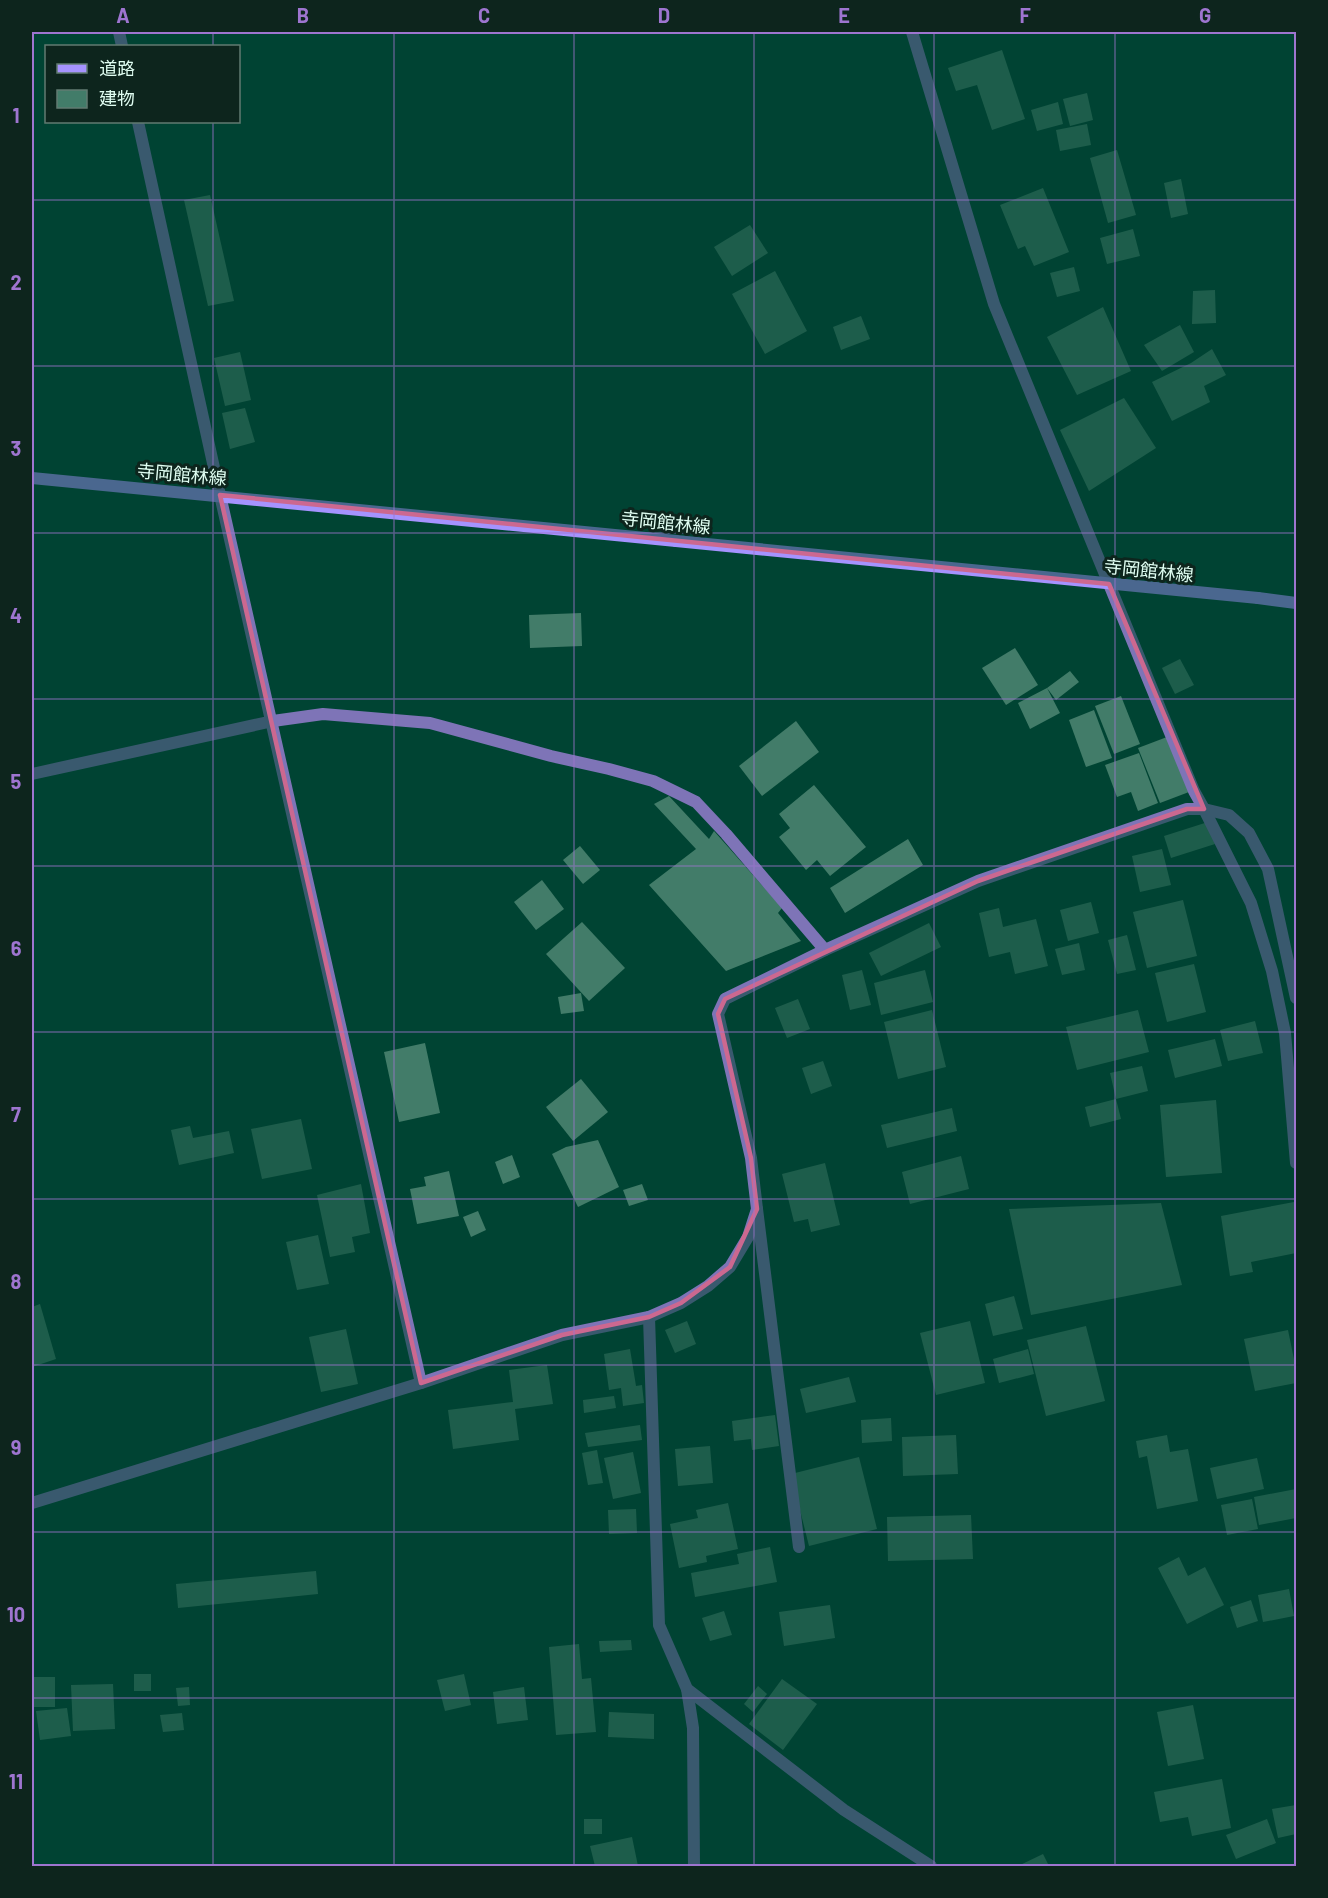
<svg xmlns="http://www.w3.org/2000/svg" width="1328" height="1898" font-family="Barlow,'Noto Sans JP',sans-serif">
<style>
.building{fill:#427c69}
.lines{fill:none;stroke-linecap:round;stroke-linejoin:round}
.lane{stroke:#7e74b7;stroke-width:12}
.street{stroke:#7e74b7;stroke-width:12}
.secondary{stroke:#a593fe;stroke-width:12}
.secondary-bridge{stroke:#a593fe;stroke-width:12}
.marked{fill:none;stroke:#cc6890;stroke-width:4.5;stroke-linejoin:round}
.grid{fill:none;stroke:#9e75d0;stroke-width:1.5;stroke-opacity:0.55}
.labels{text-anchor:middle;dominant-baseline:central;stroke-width:6;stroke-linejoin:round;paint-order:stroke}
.street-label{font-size:18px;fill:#dffdf1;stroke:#0d251d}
.neatline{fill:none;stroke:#9e75d0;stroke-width:2}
.grid-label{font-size:20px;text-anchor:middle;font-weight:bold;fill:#9e75d0}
</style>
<rect width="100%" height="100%" fill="#043"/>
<g class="building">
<path d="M1002 50 1025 119 992 130 977 85 956 91 948 68Z"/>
<path d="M1087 93 1093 120 1070 126 1063 99Z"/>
<path d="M1058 102 1063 124 1037 131 1031 110Z"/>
<path d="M1087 124 1091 145 1060 151 1056 130Z"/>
<path d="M1117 150 1136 215 1108 223 1090 158Z"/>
<path d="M1181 179 1188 214 1171 218 1164 183Z"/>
<path d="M1043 188 1069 252 1034 266 1025 246 1018 249 1000 205Z"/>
<path d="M210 195 234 301 208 306 184 200Z"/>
<path d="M750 225 768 253 732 276 714 247Z"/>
<path d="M1133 229 1140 256 1107 264 1100 238Z"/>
<path d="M1074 267 1080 291 1057 297 1050 273Z"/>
<path d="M775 271 807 331 765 354 732 294Z"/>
<path d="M1215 290 1216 323 1192 324 1193 291Z"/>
<path d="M1103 307 1131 371 1077 395 1047 337Z"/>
<path d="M861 316 870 339 841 350 833 327Z"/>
<path d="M1180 325 1194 352 1162 371 1144 345Z"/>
<path d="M1212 349 1226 375 1204 386 1210 402 1172 421 1152 382 1191 363Z"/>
<path d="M240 352 251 400 225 406 214 358Z"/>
<path d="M1124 398 1156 448 1089 491 1060 430Z"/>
<path d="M245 408 255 442 230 449 222 413Z"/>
<path d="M581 613 582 646 530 648 529 615Z"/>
<path d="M1015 648 1038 685 1006 705 982 668Z"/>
<path d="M1180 659 1194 685 1175 694 1162 668Z"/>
<path d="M1070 671 1079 682 1056 700 1047 688 1060 713 1030 729 1018 703 1047 688Z"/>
<path d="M1121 696 1140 744 1114 754 1095 706Z"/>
<path d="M1094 710 1112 758 1086 767 1069 720Z"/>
<path d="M796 721 819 752 762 796 739 766Z"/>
<path d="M1167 737 1189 792 1160 803 1138 748Z"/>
<path d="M1139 753 1158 803 1138 811 1131 792 1117 797 1105 765Z"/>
<path d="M814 785 866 847 830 876 817 860 806 870 779 837 790 828 779 814Z"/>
<path d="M669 796 709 839 714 831 782 908 778 913 801 941 726 971 649 885 696 849 654 804Z"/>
<path d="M1208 822 1215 844 1171 858 1164 836Z"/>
<path d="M908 839 923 865 845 913 830 888Z"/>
<path d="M580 846 600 870 583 884 563 860Z"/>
<path d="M1162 849 1171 885 1140 892 1132 856Z"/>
<path d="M542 880 564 909 536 930 514 902Z"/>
<path d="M1183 900 1197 956 1147 968 1133 912Z"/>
<path d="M1091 902 1099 933 1068 941 1060 910Z"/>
<path d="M999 908 1003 927 1036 919 1048 966 1015 974 1010 952 989 957 979 913Z"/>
<path d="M582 922 625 968 589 1001 546 954Z"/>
<path d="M929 923 941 947 881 976 869 953Z"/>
<path d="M1127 935 1136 970 1117 974 1108 940Z"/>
<path d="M1079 943 1085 970 1062 975 1055 949Z"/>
<path d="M1194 964 1206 1012 1167 1022 1155 973Z"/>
<path d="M862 970 871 1005 850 1010 842 975Z"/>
<path d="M925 970 933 1002 881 1015 874 983Z"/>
<path d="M581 993 584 1011 561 1014 558 997Z"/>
<path d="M798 999 810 1029 787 1038 775 1008Z"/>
<path d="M932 1010 946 1067 898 1079 884 1022Z"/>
<path d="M1138 1010 1149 1052 1077 1070 1066 1027Z"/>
<path d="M1255 1021 1263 1053 1228 1061 1220 1030Z"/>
<path d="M1215 1039 1222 1066 1175 1078 1168 1050Z"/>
<path d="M425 1043 440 1113 399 1122 384 1052Z"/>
<path d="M823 1061 832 1086 811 1094 802 1068Z"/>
<path d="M1142 1066 1148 1091 1116 1099 1110 1073Z"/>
<path d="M581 1079 608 1112 573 1141 546 1107Z"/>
<path d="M1116 1099 1121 1119 1090 1127 1085 1107Z"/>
<path d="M1216 1100 1222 1173 1166 1177 1160 1105Z"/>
<path d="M952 1108 957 1131 887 1148 881 1125Z"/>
<path d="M301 1119 312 1169 262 1179 251 1129Z"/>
<path d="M190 1126 193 1138 229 1131 234 1153 179 1165 171 1130Z"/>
<path d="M598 1140 619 1187 578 1207 552 1154 566 1147Z"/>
<path d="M512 1155 520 1177 503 1184 495 1162Z"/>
<path d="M961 1156 969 1189 910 1204 902 1172Z"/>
<path d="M825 1163 840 1225 811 1232 808 1219 794 1222 782 1174Z"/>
<path d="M449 1171 459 1216 417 1224 410 1189 426 1186 424 1177Z"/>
<path d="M361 1184 370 1233 352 1237 355 1252 330 1257 317 1195Z"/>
<path d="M642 1184 648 1200 629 1206 623 1190Z"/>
<path d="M1294 1202 1296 1216V1253L1251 1262 1253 1272 1230 1276 1221 1216Z"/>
<path d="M1161 1203 1182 1285 1031 1315 1009 1209Z"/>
<path d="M478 1211 486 1230 471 1237 463 1217Z"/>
<path d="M318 1235 329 1284 297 1290 286 1242Z"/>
<path d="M1014 1296 1023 1329 993 1336 985 1304Z"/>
<path d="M40 1304 56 1359 32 1367V1307Z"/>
<path d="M687 1321 696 1344 675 1353 665 1330Z"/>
<path d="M970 1321 985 1383 936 1395 920 1333Z"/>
<path d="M1086 1326 1105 1401 1046 1416 1027 1340Z"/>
<path d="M346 1329 358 1384 321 1392 309 1337Z"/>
<path d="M1288 1330 1296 1369V1383L1255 1391 1244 1339Z"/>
<path d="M630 1349 636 1386 642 1385 644 1403 623 1406 621 1388 609 1390 604 1354Z"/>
<path d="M1028 1349 1034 1374 999 1383 993 1359Z"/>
<path d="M547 1365 553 1404 515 1409 519 1440 453 1449 448 1410 513 1402 509 1370Z"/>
<path d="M849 1377 856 1402 806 1413 800 1389Z"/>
<path d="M614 1396 616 1408 584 1413 583 1400Z"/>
<path d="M775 1415 779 1446 752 1450 751 1439 734 1441 732 1421Z"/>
<path d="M891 1418 892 1441 862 1443 861 1420Z"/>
<path d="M640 1425 642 1440 588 1447 585 1433Z"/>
<path d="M956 1435 958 1474 903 1476 902 1437Z"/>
<path d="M1167 1435 1170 1452 1188 1449 1198 1501 1157 1509 1147 1456 1139 1458 1136 1441Z"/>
<path d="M710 1446 713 1483 678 1486 675 1449Z"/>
<path d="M597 1450 603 1483 588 1485 582 1453Z"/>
<path d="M633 1452 641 1493 613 1499 604 1458Z"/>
<path d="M859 1457 877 1529 809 1546 791 1474Z"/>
<path d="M1257 1458 1264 1489 1217 1499 1210 1468Z"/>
<path d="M1296 1489V1518L1259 1525 1254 1497Z"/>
<path d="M1252 1499 1258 1529 1227 1535 1221 1505Z"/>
<path d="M728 1503 738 1549 706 1556 707 1562 679 1568 670 1524 698 1518 696 1510Z"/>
<path d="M636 1509 637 1533 609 1534 608 1510Z"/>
<path d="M971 1515 973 1559 888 1561 887 1517Z"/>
<path d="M770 1547 777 1582 695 1597 691 1573 739 1564 737 1554Z"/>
<path d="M1179 1557 1188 1576 1205 1567 1224 1605 1187 1624 1158 1568Z"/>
<path d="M316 1571 318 1594 178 1608 176 1584Z"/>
<path d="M1289 1589 1294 1616 1263 1622 1258 1595Z"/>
<path d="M1251 1600 1258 1621 1237 1628 1230 1607Z"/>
<path d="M830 1605 835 1638 784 1646 779 1612Z"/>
<path d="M724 1611 732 1635 710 1641 702 1618Z"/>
<path d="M631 1640 632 1650 600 1652 599 1641Z"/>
<path d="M579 1644 582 1679 591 1678 596 1732 556 1735 549 1647Z"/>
<rect x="134" y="1674" width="17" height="17"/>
<path d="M464 1674 471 1705 445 1711 437 1680Z"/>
<rect x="32" y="1677" width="23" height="30"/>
<path d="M782 1679 817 1704 783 1750 749 1724Z"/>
<path d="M113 1684 115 1729 73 1731 71 1685Z"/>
<path d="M758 1686 767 1694 753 1712 744 1704Z"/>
<path d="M189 1687 190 1705 178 1706 176 1688Z"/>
<path d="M524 1687 528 1720 497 1724 493 1692Z"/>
<path d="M1193 1705 1204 1759 1168 1766 1157 1712Z"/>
<path d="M67 1708 71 1736 40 1740 36 1711Z"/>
<path d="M609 1712 654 1714V1739L608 1737Z"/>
<path d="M182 1713 184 1730 163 1732 160 1715Z"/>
<path d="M1222 1779 1231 1828 1192 1836 1188 1817 1160 1822 1154 1792Z"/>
<path d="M1296 1805V1834L1278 1838 1272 1809Z"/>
<rect x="584" y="1819" width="18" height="15"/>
<path d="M1267 1819 1276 1843 1236 1859 1226 1835Z"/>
<path d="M632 1837 638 1866H595L590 1846Z"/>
<path d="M1043 1854 1049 1866H1018Z"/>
</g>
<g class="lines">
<g class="lane">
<path d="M32 774 273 721 323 714 430 723 551 756 609 769 653 781 696 802 726 834 825 950"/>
<path d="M1204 809 1251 903 1272 971 1285 1033 1296 1163"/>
<path d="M1204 809 1229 815 1249 833 1268 869 1296 998"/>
<path d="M757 1209 799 1547"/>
<path d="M649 1317 659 1625 687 1689 844 1810 931 1866"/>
<path d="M687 1689 693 1728 694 1866"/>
</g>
<g class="street">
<path d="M119 32 122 46"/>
<path d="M138 122 220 495 421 1383"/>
<path d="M32 1503 421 1383 562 1335 649 1317 681 1303 708 1286 730 1267 748 1237 757 1209 751 1158 718 1014 725 999 825 950 978 881 1187 809H1204L1194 791 994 304 912 32"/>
</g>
<g class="secondary">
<path d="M32 478 676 541"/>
<path d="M1258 598 1296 603"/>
</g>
<path class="secondary-bridge" d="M676 541 1258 598"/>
</g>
<path d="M0 0H1328V1898H0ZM220 495 1109 584 1204 809H1187L978 881 725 999 718 1014 751 1158 757 1209 730 1267 681 1303 649 1317 562 1335 421 1383Z" fill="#043" fill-opacity=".55" fill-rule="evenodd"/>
<path class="marked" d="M220 495 1109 584 1204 809H1187L978 881 725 999 718 1014 751 1158 757 1209 730 1267 681 1303 649 1317 562 1335 421 1383Z"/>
<path class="grid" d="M213 32V46M394 32V1866M574 32V1866M754 32V1866M934 32V1866M1115 32V1866M213 122V1866M32 200H1296M32 366H1296M32 533H1296M32 699H1296M32 866H1296M32 1032H1296M32 1199H1296M32 1365H1296M32 1532H1296M32 1698H1296"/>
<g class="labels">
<g class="street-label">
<text transform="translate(182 474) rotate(5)">寺岡館林線</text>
<text transform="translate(666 522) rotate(6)">寺岡館林線</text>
<text transform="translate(1149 570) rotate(6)">寺岡館林線</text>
</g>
</g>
<rect width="1328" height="1898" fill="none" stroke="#0d251d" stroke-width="66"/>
<rect x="45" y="45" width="195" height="78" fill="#0d251d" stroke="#617b72" stroke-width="1.5"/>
<rect x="57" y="64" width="30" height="9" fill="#a593fe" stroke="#617b72" stroke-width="1.5"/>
<text x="99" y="75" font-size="18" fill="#dffdf1">道路</text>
<rect x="57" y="90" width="30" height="18" fill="#427c69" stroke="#617b72" stroke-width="1.5"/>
<text x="99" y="105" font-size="18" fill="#dffdf1">建物</text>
<rect x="33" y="33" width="1262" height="1832" class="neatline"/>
<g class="grid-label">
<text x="123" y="23">A</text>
<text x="303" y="23">B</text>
<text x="484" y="23">C</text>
<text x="664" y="23">D</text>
<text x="844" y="23">E</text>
<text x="1025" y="23">F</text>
<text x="1205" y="23">G</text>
<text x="16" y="123">1</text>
<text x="16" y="290">2</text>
<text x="16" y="456">3</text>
<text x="16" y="623">4</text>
<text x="16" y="789">5</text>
<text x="16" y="956">6</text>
<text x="16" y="1122">7</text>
<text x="16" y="1289">8</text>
<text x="16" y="1455">9</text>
<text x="16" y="1622">10</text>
<text x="16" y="1789">11</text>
</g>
</svg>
